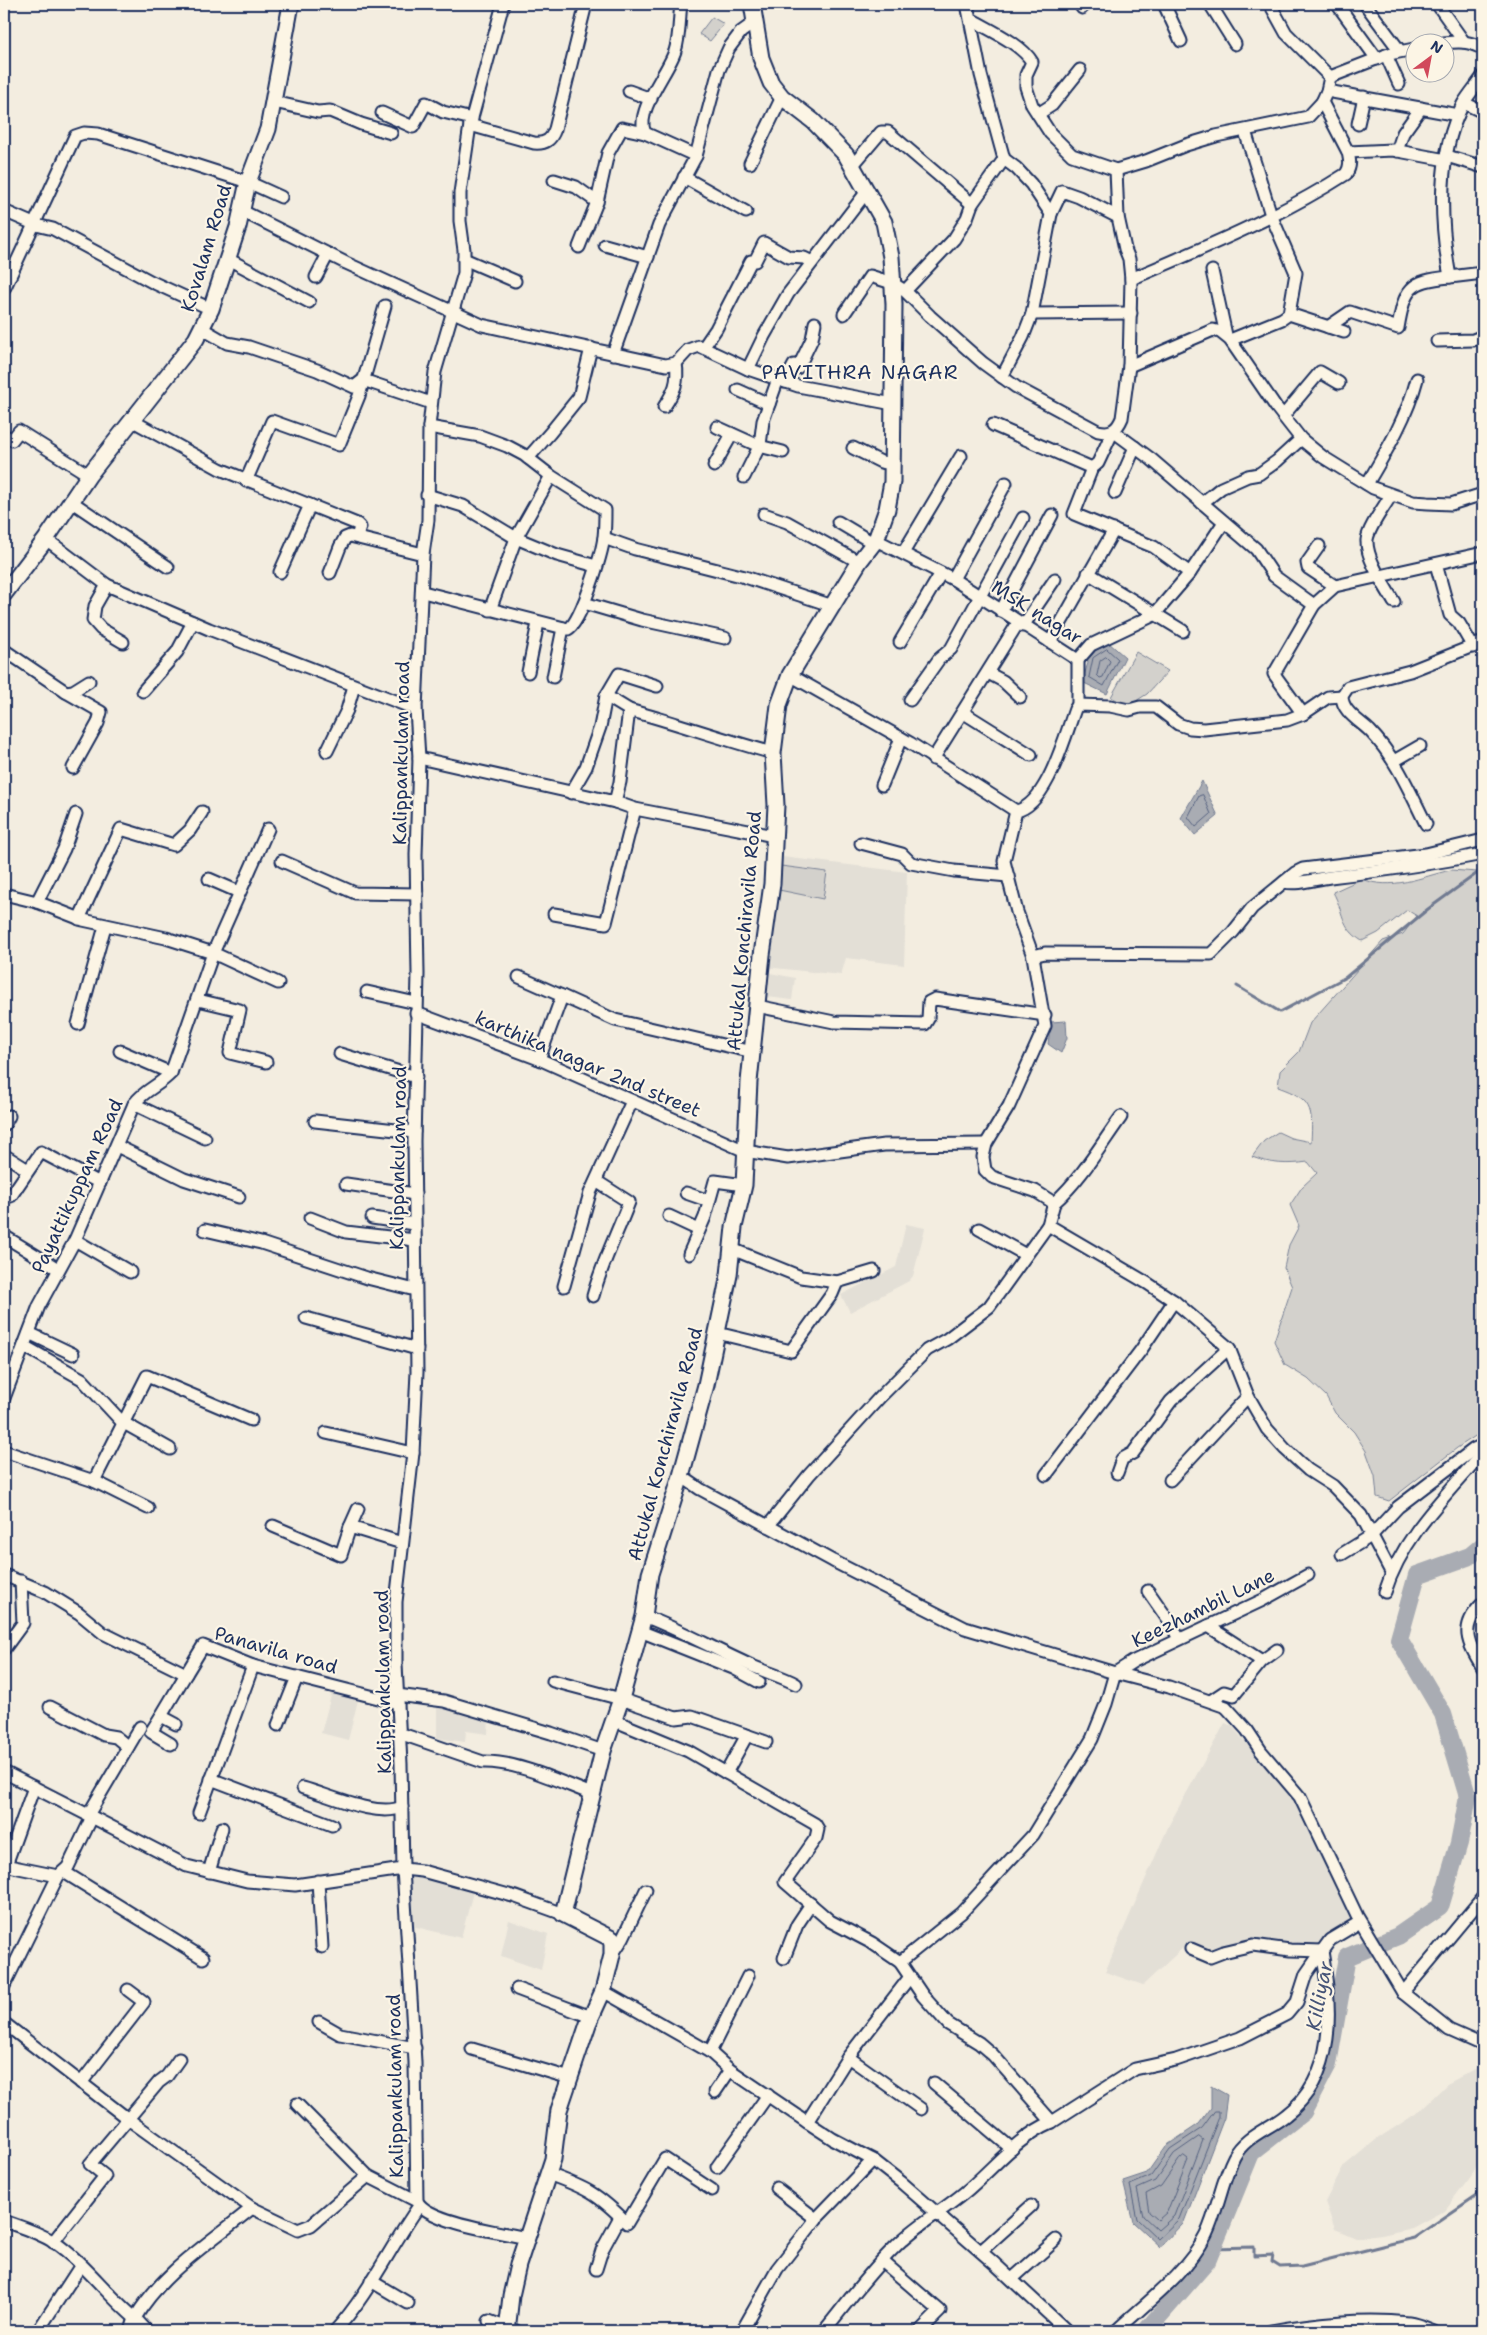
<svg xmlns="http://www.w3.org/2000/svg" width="1487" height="2335" font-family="'Shantell Sans',sans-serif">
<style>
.built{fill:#e3dfd6}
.green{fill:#d3d1cc;stroke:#778095}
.water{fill:#a9acb3;stroke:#707a91}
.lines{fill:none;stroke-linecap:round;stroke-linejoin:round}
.shore{stroke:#546180;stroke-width:1}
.stream{stroke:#707a91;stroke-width:3}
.river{stroke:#a9acb3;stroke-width:18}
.minor-casing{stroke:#1b2f5e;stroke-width:15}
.major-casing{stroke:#1b2f5e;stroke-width:19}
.minor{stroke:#fcf5e5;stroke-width:11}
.major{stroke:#fcf5e5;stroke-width:15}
.labels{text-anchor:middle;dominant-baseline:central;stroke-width:4.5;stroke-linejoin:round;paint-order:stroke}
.street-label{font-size:19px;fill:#1b2f5e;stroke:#fcf5e5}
.neighbourhood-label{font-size:20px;letter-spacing:1px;fill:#1b2f5e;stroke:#fcf5e5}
.water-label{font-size:20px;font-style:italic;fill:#465478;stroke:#fcf5e5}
</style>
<rect width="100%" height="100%" fill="#f3ede0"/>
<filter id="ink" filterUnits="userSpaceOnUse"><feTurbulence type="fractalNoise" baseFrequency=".02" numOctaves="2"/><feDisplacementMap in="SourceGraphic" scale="10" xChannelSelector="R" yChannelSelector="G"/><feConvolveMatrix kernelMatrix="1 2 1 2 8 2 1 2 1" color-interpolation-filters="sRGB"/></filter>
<g filter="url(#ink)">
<g class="built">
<path d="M774 856 907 872 904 965 846 958 841 975 765 967Z"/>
<path d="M770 973 795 978 792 1000 767 997Z"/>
<path d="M906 1224 925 1228 913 1276 909 1281 850 1312 841 1295 896 1267Z"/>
<path d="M333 1688 359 1696 348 1740 321 1733Z"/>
<path d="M437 1704 489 1719 488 1734 466 1731 465 1742 437 1738Z"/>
<path d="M1225 1723 1232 1726 1298 1806 1355 1923 1327 1935 1319 1945 1254 1938 1200 1950 1185 1946 1143 1985 1105 1972 1169 1825Z"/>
<path d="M407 1873 474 1888 461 1938 408 1925Z"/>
<path d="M509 1920 548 1934 541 1970 501 1956Z"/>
<path d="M1477 2068 1483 2071V2159L1445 2210 1412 2228 1382 2235 1356 2238 1335 2229 1325 2202 1344 2166 1377 2139 1417 2113 1447 2084Z"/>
</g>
<g class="green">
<path d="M712 17 724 24 710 41 699 34Z"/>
<path d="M1136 652 1168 671 1147 694 1128 706 1111 697Z"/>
<path d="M781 866 827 872 823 899 779 890Z"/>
<path d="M1451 870 1477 872 1483 870V1431L1457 1448 1389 1501 1377 1497 1375 1476 1366 1451 1354 1432 1335 1413 1326 1396 1308 1379 1285 1365 1274 1341 1292 1287 1284 1268 1289 1245 1299 1226 1290 1205 1302 1187 1317 1173 1308 1162C1287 1165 1271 1164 1252 1157L1264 1141 1278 1132 1291 1138 1311 1142C1313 1108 1312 1099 1278 1087L1280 1071 1299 1052 1310 1023 1383 941 1403 934 1417 916 1407 910 1378 933 1362 941C1340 927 1344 912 1333 892L1361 879C1393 891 1420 877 1451 870Z"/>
</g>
<g class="water">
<path d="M1108 642 1125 657 1107 694 1082 682 1088 663 1087 656Z"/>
<path d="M1202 781 1218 816 1195 835 1181 818Z"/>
<path d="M1066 1021 1067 1038 1061 1053 1048 1044 1051 1022Z"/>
<path d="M1211 2086 1227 2095 1224 2118 1184 2222 1160 2247 1133 2222 1123 2181 1147 2173 1166 2146 1199 2124 1211 2108Z"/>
</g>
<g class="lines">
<g class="shore">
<path d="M1107 649 1118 659 1104 686 1089 677 1093 658Z"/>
<path d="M1106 657 1110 661 1103 677 1100 678 1097 675 1100 661Z"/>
<path d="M1203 795 1211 814 1196 827 1188 817 1199 796Z"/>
<path d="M1215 2111H1219V2117L1179 2219 1158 2239 1137 2219 1130 2185 1151 2176 1170 2149 1202 2128Z"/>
<path d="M1199 2137 1203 2140 1174 2216 1158 2230 1143 2216 1137 2189 1155 2181 1174 2154Z"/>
<path d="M1184 2156 1188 2159 1167 2212 1158 2220 1149 2212 1146 2194 1161 2186 1179 2160Z"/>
</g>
<g class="stream">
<path d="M1237 986 1280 1012 1346 977 1428 909 1483 869"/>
<path d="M1211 2248 1254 2247V2256L1273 2255 1272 2262 1280 2267 1302 2266 1414 2238 1483 2191"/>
</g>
<path class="river" d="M1146 2331 1207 2261 1251 2153 1303 2112 1328 2064 1347 1957 1398 1936 1440 1907 1459 1843 1468 1797 1443 1714 1399 1639 1417 1575 1470 1556 1483 1545"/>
<defs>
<g id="minor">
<path d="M503 4 470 125 460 193V221L464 250V273L435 372 429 427 428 520 423 554 416 709 419 758 416 855 418 974 414 1141 417 1372 413 1453 396 1602V1664L401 1764 403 1869 415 2062 417 2201C427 2222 504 2233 527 2238"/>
<path d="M681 4C679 18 680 37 675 51 669 71 634 112 645 133L696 156"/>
<path d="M967 4 981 75 1004 159 1016 168 1031 184 1051 214 1032 314 1023 337 1002 377"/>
<path d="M1164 4 1181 41"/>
<path d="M1210 4 1235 44"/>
<path d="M1337 4 1377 59"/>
<path d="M1365 4 1400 51"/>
<path d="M1437 4 1464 42"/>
<path d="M1082 8 1083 4"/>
<path d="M971 19C988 29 1022 44 1032 62L1026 75V87L1032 105 1050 133 1072 155 1116 170 1146 161 1186 145 1216 136 1308 117 1322 102 1327 91 1330 77 1286 33 1270 4"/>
<path d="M1444 43C1460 41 1470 41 1483 49"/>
<path d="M1386 55 1399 84"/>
<path d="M1483 76C1477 85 1469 94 1463 104 1436 156 1440 221 1450 277L1483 273"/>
<path d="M1330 77 1389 54 1414 49"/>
<path d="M629 91 651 99"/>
<path d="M1327 91 1458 115"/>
<path d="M274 102 318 112 330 111 361 124 391 133"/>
<path d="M1464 103 1483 112"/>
<path d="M382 113 413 127 426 103 443 112 472 119"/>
<path d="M1038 114 1052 105 1080 70"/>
<path d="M1358 124 1364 97"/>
<path d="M470 125 534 143C546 144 551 140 555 129L586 4"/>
<path d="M1397 151 1403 133 1421 108"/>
<path d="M1348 152 1393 150 1446 160"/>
<path d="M1447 156 1483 167"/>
<path d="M750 163 782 97"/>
<path d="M853 165 881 132H888L972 204"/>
<path d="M684 177 746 212"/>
<path d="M554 180 576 187 597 202"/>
<path d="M4 211 36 225 53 229 152 282 211 309"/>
<path d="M242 211 346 263 482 325 666 365 676 363 688 350 699 346 748 369 798 386 893 404"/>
<path d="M1051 214 1062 191 1079 197 1118 217"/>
<path d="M605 245 648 257"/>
<path d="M579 247 597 202 608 153 622 128 645 133"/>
<path d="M228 259 309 302"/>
<path d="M464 259 515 281"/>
<path d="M1212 271 1226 335"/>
<path d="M316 277 328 254"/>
<path d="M1131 279C1204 248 1279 217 1346 174 1351 166 1350 161 1348 152L1322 102"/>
<path d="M5 287 75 136 84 133 98 134 248 182 281 197"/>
<path d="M905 291 954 239 967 218 972 204 1004 159"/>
<path d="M844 314 870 276 892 283 905 291 930 316 983 363 1016 387 1098 431C1111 434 1117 430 1122 418L1129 366 1131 279 1129 259 1125 249 1118 217 1116 170"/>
<path d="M1032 314 1131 313"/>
<path d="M1289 314 1344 332"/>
<path d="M1328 327 1350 312 1398 328C1405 288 1409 281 1450 277"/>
<path d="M201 328 227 343 249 347 317 370 354 387 363 380 431 403"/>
<path d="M1230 340 1282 319 1289 314 1296 273 1271 215 1245 131"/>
<path d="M1437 341 1473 340 1483 336"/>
<path d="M703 348 716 329 751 261H755L764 243 789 257 804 258 812 262"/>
<path d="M613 354 659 225 696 156 719 70 729 48 741 32 755 22"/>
<path d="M1129 366 1213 330 1220 332 1230 340 1276 407 1301 439 1323 457 1373 488 1413 502 1428 503 1451 504 1483 494"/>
<path d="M748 369 764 336 788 294 868 190"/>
<path d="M785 382 794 365 797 368 799 366 812 339 815 323"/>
<path d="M738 390 769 404"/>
<path d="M664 407C674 392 679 382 676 363"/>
<path d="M1283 416 1320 372 1339 383"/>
<path d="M133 421 220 469 357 524 360 527 357 537"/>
<path d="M993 425 1092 468"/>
<path d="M717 427 759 446 783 452"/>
<path d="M4 435 12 440 19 431 89 475"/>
<path d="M853 448 881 462 893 464"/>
<path d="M528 458 550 433 579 397 591 348"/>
<path d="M714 466 732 434"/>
<path d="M744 477 760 445 763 421 778 379"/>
<path d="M246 481 272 421 339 445 359 396 385 306"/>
<path d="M1367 484C1387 450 1407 417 1417 379"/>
<path d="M1115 493 1135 447"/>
<path d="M427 495 463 506 516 538 557 555 596 566"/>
<path d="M1391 495C1385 506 1368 528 1367 540 1366 559 1385 586 1394 602"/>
<path d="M72 502 168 567"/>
<path d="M1202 503 1221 488 1248 476 1259 474 1277 461 1301 439"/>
<path d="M764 514 787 522 859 562"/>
<path d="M838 522 873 543"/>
<path d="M604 538 635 549 745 577 833 606"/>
<path d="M46 539 107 585 209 629 416 709"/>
<path d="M876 540 953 579 1078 660 1091 645 1154 615 1190 573 1224 522"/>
<path d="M1319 546 1307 563 1308 568 1335 586"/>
<path d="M903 553 961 456"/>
<path d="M1436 564 1450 615 1459 623 1473 647"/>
<path d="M280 572 310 505"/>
<path d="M330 573 340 547 345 538 350 536 423 554"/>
<path d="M1088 573 1183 631"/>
<path d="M1190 573 1154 547 1074 514 1092 468 1098 463 1113 431 1151 459 1256 549 1274 576 1314 605"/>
<path d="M953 579 1006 483"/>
<path d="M107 585 95 606 93 620 101 629 123 642"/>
<path d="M423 592 568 629C581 623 602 553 604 537 605 528 605 519 605 510L551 476 524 455 507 446 480 436 429 427"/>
<path d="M584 603 642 620 725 638"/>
<path d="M490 610 516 538 551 476"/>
<path d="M1001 611 1052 515"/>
<path d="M1023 626 1055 579"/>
<path d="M900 642 941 573"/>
<path d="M1050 642 1114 530"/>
<path d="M4 650 66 692 73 691 89 681"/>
<path d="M1078 660V705"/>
<path d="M528 672 538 623"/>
<path d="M988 673 1003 681 1020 697"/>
<path d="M790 675 910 743 1016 811C1047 805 1065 736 1075 709L1078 705 1110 706 1129 710 1140 707H1156L1178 724 1190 728 1204 729 1287 720 1303 714 1328 697 1342 696"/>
<path d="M553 677 563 628"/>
<path d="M143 691 177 652 193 622"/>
<path d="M66 692 101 712 98 723 73 768"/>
<path d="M606 696 629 710"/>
<path d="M910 700 939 659 951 649 1023 518"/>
<path d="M964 713 1031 755"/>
<path d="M1303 714 1274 674 1314 605 1335 586 1483 553"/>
<path d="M327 751 347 710 354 686"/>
<path d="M419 758 615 802 635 809 774 836"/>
<path d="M933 759 1018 623"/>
<path d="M1394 761 1420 746"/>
<path d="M882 785 901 738"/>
<path d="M571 793 586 767 600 727 606 696 619 674 657 686"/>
<path d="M615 802 620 782 629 710C677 723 724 740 773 753"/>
<path d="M1426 824C1410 792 1396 758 1370 731 1360 721 1342 712 1342 696L1348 687 1410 671 1483 642"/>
<path d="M268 829 213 953 278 983"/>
<path d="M861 843 902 854 911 863 954 871 1008 876"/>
<path d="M282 861 355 893 417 894"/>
<path d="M209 879 239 892"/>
<path d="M1284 882C1300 885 1314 879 1330 877 1381 871 1432 864 1483 854"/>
<path d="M4 894 37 902 83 920 166 938 213 953 171 1073C159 1086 144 1090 134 1104L75 1240 39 1306 4 1398"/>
<path d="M37 902 64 849 76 814"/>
<path d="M554 914 606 923 635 809"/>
<path d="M79 919 121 829 174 845 190 830 202 812"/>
<path d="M1033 956 1045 953 1211 954 1233 932 1252 908 1295 873 1303 869 1426 854 1483 840"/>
<path d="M519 977 562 996"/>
<path d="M367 992 416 1003"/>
<path d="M198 1000 240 1010 230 1053 266 1062"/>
<path d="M757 1006 834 1022 925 1024 928 1019 929 1002 935 999 1045 1015"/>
<path d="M416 1013 539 1059 745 1151 788 1158 884 1145 986 1144"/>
<path d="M78 1024 105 926"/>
<path d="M120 1051 171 1073"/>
<path d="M340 1054 416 1077"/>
<path d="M539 1059 562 996 615 1020 753 1052"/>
<path d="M134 1104 205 1138"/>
<path d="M315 1121 414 1132"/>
<path d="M4 1125 9 1116"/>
<path d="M117 1146 184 1179 239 1197"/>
<path d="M4 1155 28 1170"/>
<path d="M346 1184 415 1194"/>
<path d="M686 1193 709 1201"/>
<path d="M11 1196 41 1152 100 1183"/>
<path d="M1054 1203C1082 1178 1100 1146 1121 1117"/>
<path d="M669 1216 699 1230"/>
<path d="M310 1218 346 1232 415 1240"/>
<path d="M372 1218 414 1224"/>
<path d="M1048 1225 1147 1283 1174 1301 1229 1348 1248 1396 1267 1429 1285 1449 1308 1470 1333 1486 1361 1515 1391 1572"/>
<path d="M979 1229 1026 1255"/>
<path d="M205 1230 261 1243 367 1278 415 1290"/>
<path d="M4 1236 58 1269"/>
<path d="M75 1240 130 1272"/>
<path d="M732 1249 801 1277 837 1282"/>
<path d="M689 1254 705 1217 715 1181 744 1185"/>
<path d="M564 1286 590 1193 632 1101"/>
<path d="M593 1296C602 1263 617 1234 629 1202L596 1181"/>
<path d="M306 1318 417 1349"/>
<path d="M29 1333 73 1354"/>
<path d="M717 1333 791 1351 832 1294 837 1282 874 1271"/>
<path d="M24 1346 82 1379 122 1422 170 1449"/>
<path d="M326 1433 413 1453"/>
<path d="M4 1451 94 1481 148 1508"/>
<path d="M1117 1473 1122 1459 1133 1453 1171 1401 1229 1348"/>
<path d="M1046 1475 1141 1350 1174 1301"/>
<path d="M681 1476 700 1489 833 1561 965 1628 1115 1673 1169 1687 1226 1707 1247 1730 1261 1751 1300 1797 1357 1916 1403 1993 1449 2030 1483 2045"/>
<path d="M1170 1480 1248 1396"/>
<path d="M94 1481 147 1376 251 1420"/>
<path d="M273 1526 341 1555 350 1527 402 1543"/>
<path d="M768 1526 809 1475 880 1397 927 1350 947 1339 989 1307 1048 1225 1054 1203 1035 1191 992 1177 985 1170 983 1157 986 1144 1009 1106 1045 1026 1033 956 1017 912 1004 861 1016 811"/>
<path d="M350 1527 358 1509"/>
<path d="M1342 1554 1371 1536 1398 1507 1474 1449 1483 1445"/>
<path d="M4 1575 45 1592 79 1613 103 1633 186 1674 203 1646 253 1666 398 1703"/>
<path d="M1148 1591 1171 1624 1179 1639"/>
<path d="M1385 1592C1403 1535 1446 1496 1483 1452"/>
<path d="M1483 1603C1458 1627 1468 1643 1483 1668"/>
<path d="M644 1616C681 1630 714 1649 750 1665 765 1672 781 1676 796 1684"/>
<path d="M1208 1626 1262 1661"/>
<path d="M640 1631 733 1668 759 1682"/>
<path d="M4 1649 23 1623 21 1581"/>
<path d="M553 1681 621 1699 676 1718 692 1716 766 1742"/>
<path d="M397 1695 444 1701 551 1733 603 1751"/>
<path d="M1212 1700 1224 1692 1234 1695 1262 1661 1277 1650"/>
<path d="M50 1707 104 1735 116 1737 128 1747"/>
<path d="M161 1716 151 1732 171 1744"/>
<path d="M613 1720 688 1751 815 1824 818 1829 816 1838 785 1882 830 1921 872 1943 900 1962 923 1996 948 2024 979 2043 993 2055 1052 2122"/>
<path d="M176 1724 161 1716 186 1674"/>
<path d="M278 1725 297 1677"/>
<path d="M399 1733 483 1762C517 1761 560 1782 592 1794"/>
<path d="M4 1772 92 1817"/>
<path d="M726 1773 747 1735"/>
<path d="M211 1779 332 1825"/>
<path d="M303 1788C329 1795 377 1818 402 1807"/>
<path d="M199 1813 253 1666"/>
<path d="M88 1815 140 1727"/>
<path d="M4 1865 58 1876 68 1867 92 1817 187 1866 247 1881 295 1885 403 1869 422 1871 516 1897 563 1914"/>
<path d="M6 1865 34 1787"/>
<path d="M64 1872 203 1958"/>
<path d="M209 1872 222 1828"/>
<path d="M318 1881 322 1947"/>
<path d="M612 1955 623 1938 646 1890"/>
<path d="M784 1958 797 1925 811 1904"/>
<path d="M900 1962 961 1913 1033 1835 1092 1739 1106 1704 1115 1673 1134 1661 1263 1600 1308 1575"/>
<path d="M4 1986 58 1876"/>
<path d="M517 1989 591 2017"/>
<path d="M603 1991 710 2052 730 2070 807 2122 833 2139 873 2160 901 2182 995 2264 1067 2331"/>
<path d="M1403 1993 1483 1897"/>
<path d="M319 2022 340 2034 415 2048"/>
<path d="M4 2023 128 2119 252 2208"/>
<path d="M472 2049 570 2078"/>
<path d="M710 2052 748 1976"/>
<path d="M848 2057 921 2109"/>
<path d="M81 2083 144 2002 128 1990"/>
<path d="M934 2083 1012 2149"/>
<path d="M715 2092 730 2070"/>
<path d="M297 2104 368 2176"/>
<path d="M807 2122 848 2057 909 1978"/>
<path d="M717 2167 768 2095"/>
<path d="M548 2174C587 2188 598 2194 627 2223L665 2159 712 2190"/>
<path d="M776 2188 816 2219"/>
<path d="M4 2221C21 2227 38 2232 54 2242 85 2263 107 2295 135 2318 163 2271 211 2242 252 2208L298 2230 311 2225 368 2176 417 2201"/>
<path d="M53 2242 105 2176 90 2164 159 2082 167 2076 179 2059"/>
<path d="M981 2251 1031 2206"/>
<path d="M882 2261 940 2311 920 2331"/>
<path d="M596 2269 602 2250 620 2217"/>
<path d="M1012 2279 1056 2240"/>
<path d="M371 2281 408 2303"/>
<path d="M489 2321 516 2331"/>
<path d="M38 2331 81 2265"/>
<path d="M131 2331 135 2318 147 2331"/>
<path d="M335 2331C369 2294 390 2247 419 2206"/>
<path d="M742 2331 777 2269 816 2219 873 2160"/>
<path d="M824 2331C847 2303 869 2272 895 2247 915 2226 941 2212 964 2193 993 2169 1017 2137 1052 2122L1135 2069 1176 2060 1240 2038 1287 2014 1297 2002 1306 1974 1322 1951 1330 1940 1360 1922"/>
<path d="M1116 2331C1146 2303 1188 2272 1206 2235 1218 2210 1221 2182 1234 2157 1245 2136 1269 2129 1286 2115 1337 2076 1332 2007 1322 1951L1290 1950 1253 1945 1223 1952 1210 1957 1191 1949"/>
<path d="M1271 2331C1313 2323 1366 2318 1409 2323 1417 2324 1426 2328 1434 2331"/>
</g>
<g id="major">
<path d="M4 594 46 539 89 475 196 339 211 309 238 227 248 182 268 129 291 4"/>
<path d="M507 2331 511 2296 518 2265 553 2159 559 2110 588 2024 603 1991 612 1955V1939L563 1914 603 1751 621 1699 644 1616 650 1574 681 1476 706 1385 729 1275 734 1227 744 1185 749 1082 762 955 772 884 776 805 773 753 779 705 790 675 859 562 876 540 887 509 892 482 894 304 891 257 884 222 846 155 813 121 782 97 771 83 761 58 752 4"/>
</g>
</defs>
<use href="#minor" class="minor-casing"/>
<use href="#major" class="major-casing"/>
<use href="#minor" class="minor"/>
<use href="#major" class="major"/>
</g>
</g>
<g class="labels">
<g class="street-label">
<text transform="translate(206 248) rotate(-73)">Kovalam Road</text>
<text transform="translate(1037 612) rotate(32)">MSK nagar</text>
<text transform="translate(401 753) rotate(-89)">Kalippankulam road</text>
<text transform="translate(744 931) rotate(-85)">Attukal Konchiravila Road</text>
<text transform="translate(588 1064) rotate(23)">karthika nagar 2nd street</text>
<text transform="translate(398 1158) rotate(-89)">Kalippankulam road</text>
<text transform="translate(77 1186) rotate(-65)">Payattikuppam Road</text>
<text transform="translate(665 1444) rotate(-75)">Attukal Konchiravila Road</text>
<text transform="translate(1203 1608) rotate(-26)">Keezhambil Lane</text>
<text transform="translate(276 1650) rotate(16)">Panavila road</text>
<text transform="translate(383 1682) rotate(-91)">Kalippankulam road</text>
<text transform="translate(395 2086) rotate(-91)">Kalippankulam road</text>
</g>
<g class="neighbourhood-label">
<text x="860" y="372">PAVITHRA NAGAR</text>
</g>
<g class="water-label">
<text transform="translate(1319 1996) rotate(-79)">Killiyar</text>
</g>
</g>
<rect width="1487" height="2335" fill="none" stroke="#fcf5e5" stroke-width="20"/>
<rect x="10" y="10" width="1467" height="2315" fill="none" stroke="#1b2f5e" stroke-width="2" filter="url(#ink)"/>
<g transform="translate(1430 58) rotate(32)"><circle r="24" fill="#fcf5e5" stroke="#a2a6af"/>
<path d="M0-4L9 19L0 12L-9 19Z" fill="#d1495b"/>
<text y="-8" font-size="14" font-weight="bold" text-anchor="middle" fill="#1b2f5e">N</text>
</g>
</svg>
